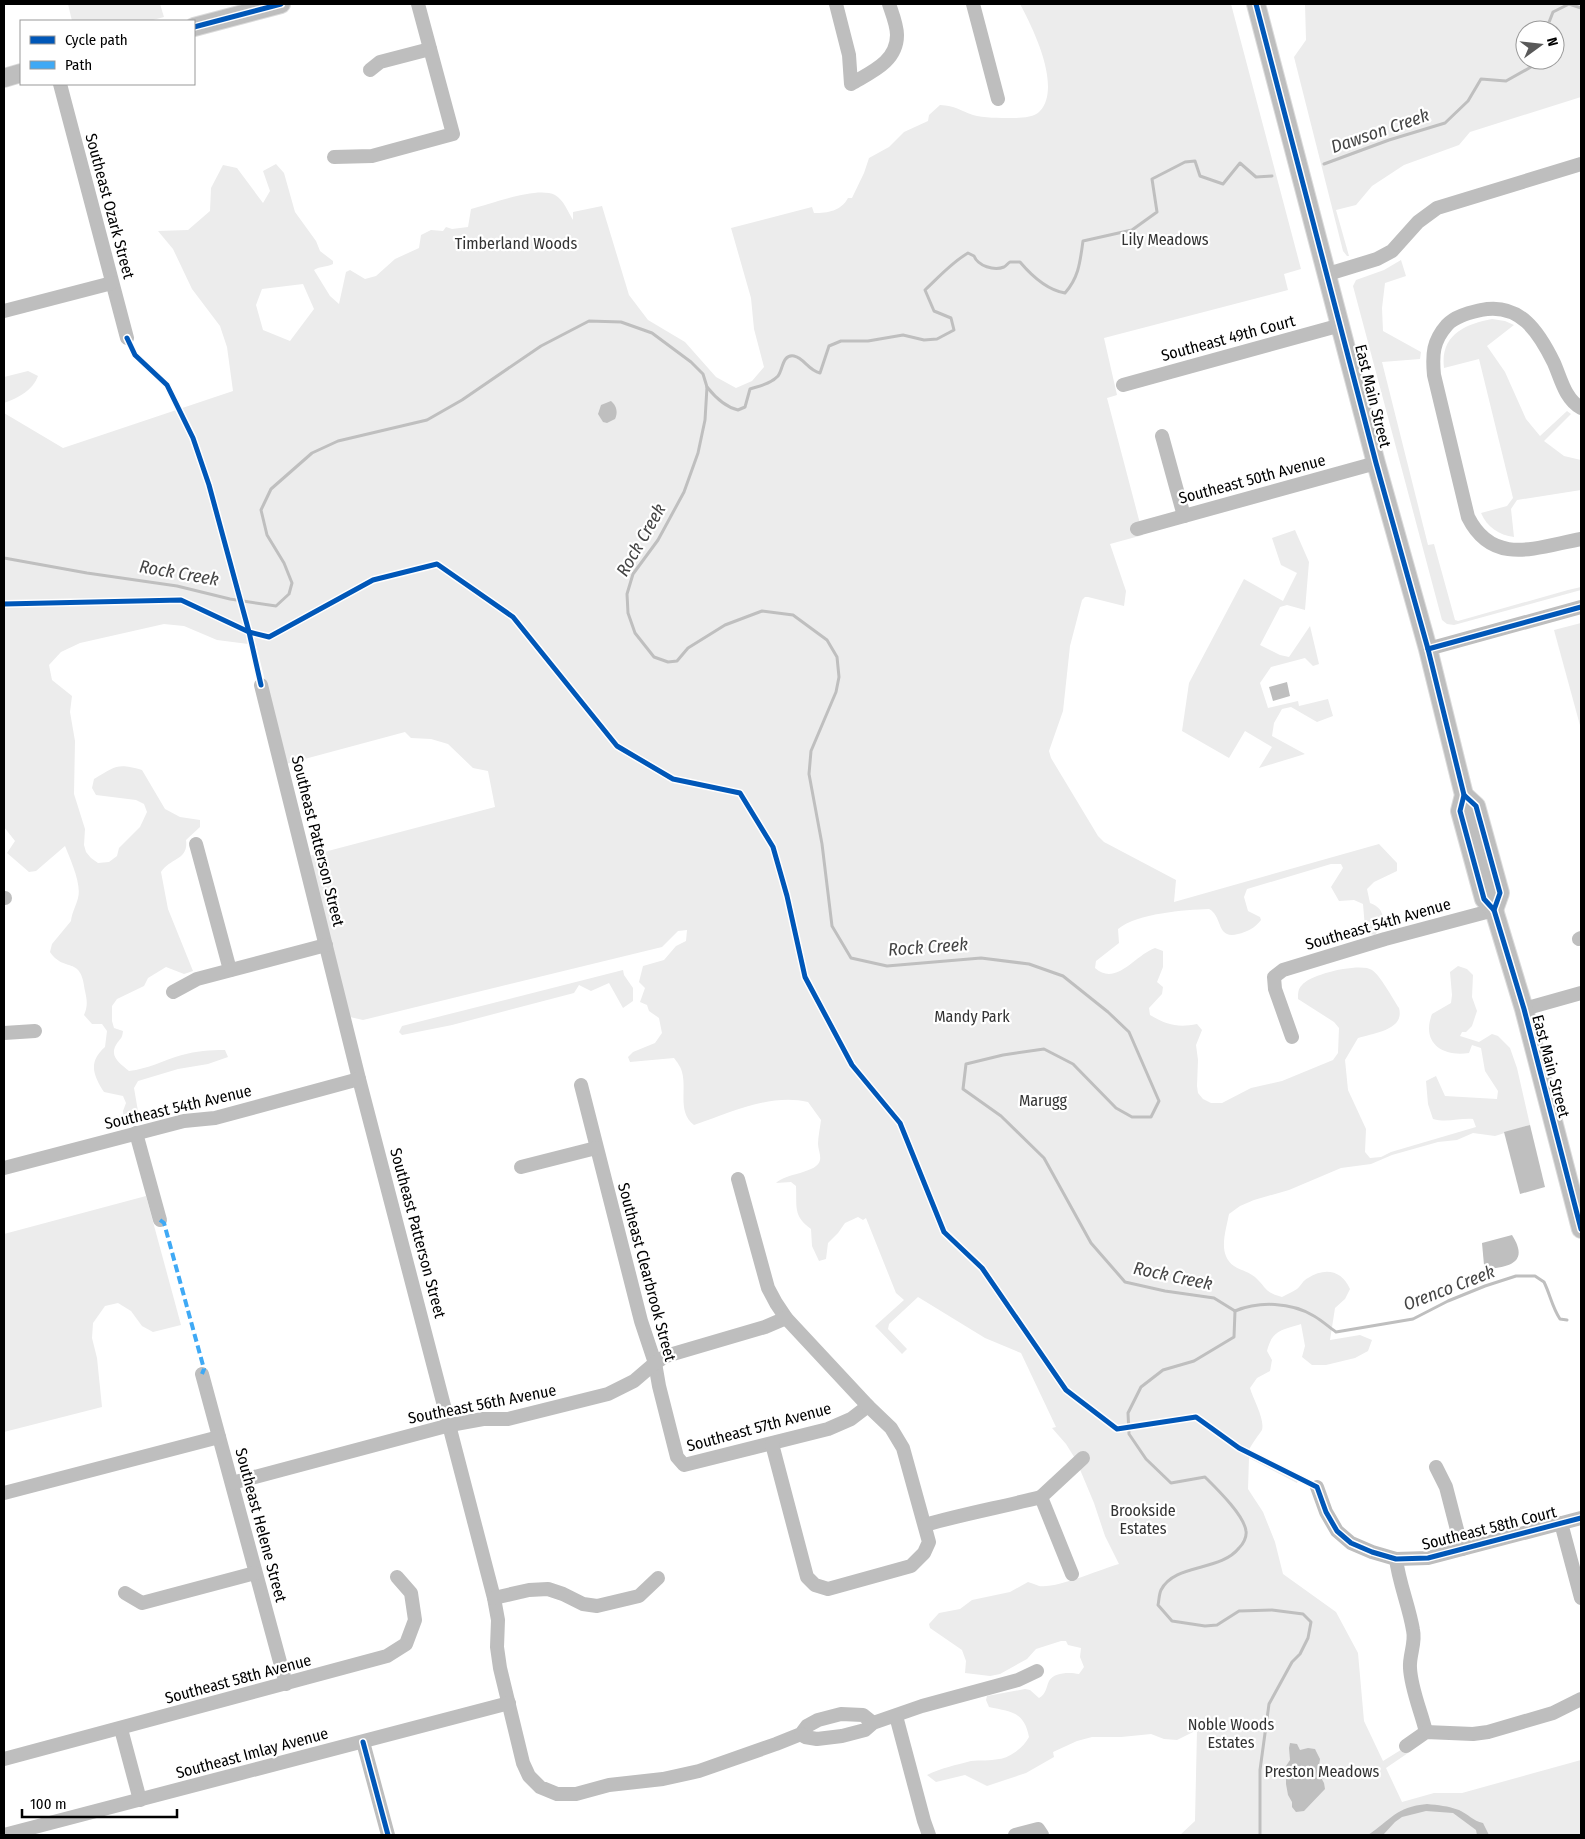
<svg xmlns="http://www.w3.org/2000/svg" width="1585" height="1839" font-family="'Fira Sans Condensed',sans-serif">
<style>
.green{fill:#ececec;fill-rule:evenodd}
.water{fill:#bfbfbf}
.lines{fill:none;stroke-linecap:round;stroke-linejoin:round}
.stream{stroke:#bfbfbf;stroke-width:3}
.major-casing{stroke:#dbdbdb;stroke-width:20}
.minor{stroke:#bebebe;stroke-width:14}
.major{stroke:#bebebe;stroke-width:18}
.quiet{stroke:#3fa9f5;stroke-width:4;stroke-dasharray:8 4;stroke-linecap:butt}
.cycleway-casing{stroke:#fff;stroke-width:8}
.cycleway{stroke:#0057b8;stroke-width:5}
.labels{text-anchor:middle;dominant-baseline:central;stroke-width:4.5;stroke-linejoin:round;paint-order:stroke}
.street-label{font-size:16px;fill:#000;stroke:#fff}
.park-label{font-size:16px;fill:#333;stroke:#fff}
.water-label{font-size:18px;font-style:italic;fill:#444;stroke:#fff}
</style>
<rect width="100%" height="100%" fill="#fff"/>
<g class="green">
<path d="M68 4H160L164 17 149 21H72Z"/>
<path d="M1020 4H1231L1301 269 1284 274 1288 290 1104 338 1117 395 1107 398 1143 535 1110 544 1126 591 1124 606 1088 597H1085L1082 600 1070 646 1063 711 1049 751 1051 758 1098 836 1104 842 1176 880 1174 902 1379 844 1397 863V871L1374 882 1367 889 1370 903C1386 909 1386 922 1375 935L1370 934 1365 928 1363 904 1354 900 1339 901 1331 887 1343 868 1341 864H1331L1247 889 1244 897 1248 911 1260 917 1261 920C1255 928 1247 932 1238 934 1216 940 1223 916 1209 909 1184 910 1138 913 1118 929L1119 943 1096 961 1095 968C1116 987 1135 955 1155 948L1163 951V967L1157 982 1163 987 1162 994 1149 1008 1150 1015C1167 1025 1178 1028 1197 1024L1202 1030 1196 1045 1198 1060 1197 1086 1198 1093 1203 1099 1211 1103H1222L1251 1088 1282 1081 1333 1060 1338 1053 1339 1028 1334 1022 1298 999C1298 993 1298 989 1302 985 1310 974 1361 962 1372 970 1380 975 1393 999 1399 1008 1405 1030 1374 1033 1358 1038L1345 1060 1348 1090 1366 1129 1365 1152 1370 1158 1381 1157 1391 1152 1476 1127 1473 1119C1459 1118 1447 1123 1433 1119L1428 1104 1426 1081 1436 1076 1445 1096 1497 1099 1498 1091 1485 1071 1481 1048 1472 1045 1469 1053C1442 1057 1421 1043 1432 1014L1451 1003 1452 995 1450 972 1458 966 1467 969 1473 975 1472 997 1477 1011 1472 1026 1466 1032H1462L1460 1036 1479 1042 1492 1034 1498 1036 1510 1048 1517 1068 1530 1125 1495 1136 1473 1133 1457 1140 1438 1142 1392 1155 1371 1164 1341 1168 1289 1190 1254 1200 1240 1206 1229 1214C1226 1231 1217 1254 1234 1266 1240 1270 1249 1272 1255 1277 1267 1288 1264 1292 1282 1297 1287 1294 1293 1292 1297 1289 1301 1286 1303 1280 1308 1278 1325 1267 1342 1270 1350 1289L1345 1299 1335 1308 1330 1340 1360 1335 1372 1340 1368 1351 1355 1358 1326 1365H1312L1302 1357 1305 1346 1301 1324C1282 1330 1272 1330 1267 1351L1272 1360 1270 1371 1257 1378 1250 1388C1253 1399 1265 1419 1262 1430 1260 1433 1251 1445 1249 1450L1300 1477 1297 1483 1249 1458 1248 1489 1263 1512 1275 1542 1283 1574 1336 1612 1358 1653 1364 1721 1383 1761 1404 1748 1408 1753 1386 1768 1402 1802 1434 1793H1462L1581 1760V1835H1180L1195 1821 1197 1730 1177 1740 1164 1739 1151 1734 1121 1737H1092L1077 1741 1053 1752 1054 1757 1026 1773 987 1786 965 1775 936 1782 927 1775C941 1768 956 1765 971 1761 980 1760 990 1761 999 1759 1010 1758 1024 1747 1029 1737 1024 1711 1011 1712 989 1707L986 1700 987 1696 1025 1689 1030 1690 1039 1698C1046 1694 1046 1688 1049 1681 1054 1672 1070 1672 1079 1674L1084 1667 1080 1657 1081 1648 1068 1645 1066 1641H1061L1036 1649 1027 1659 1000 1674 990 1676 965 1673 966 1661 962 1650 930 1628 929 1624 939 1613 960 1609 972 1600 1010 1592 1028 1582C1032 1583 1036 1585 1039 1586 1056 1589 1101 1569 1119 1564L1105 1536 1094 1503 1076 1460 1066 1444 1052 1428 1056 1427 1021 1353 985 1338 918 1297 889 1324 888 1329 907 1349 902 1354 875 1326 904 1300 896 1293 866 1218 863 1220 858 1217 845 1223 838 1233 828 1243 826 1259 819 1261 812 1246 811 1229C793 1216 797 1207 796 1186L791 1182 776 1183C786 1173 818 1173 820 1160 821 1155 818 1149 818 1144 818 1137 820 1128 821 1120L808 1102C770 1093 730 1113 694 1125 677 1112 687 1090 682 1072 681 1067 677 1062 674 1058L630 1062 628 1057 633 1052 655 1043 662 1033 659 1018 649 1011 647 1005 640 1002 645 988 639 982 643 966 664 960 676 946 686 941 687 930 678 931 662 947 363 1020 350 1017 309 856 495 807 488 771 473 768 448 744 431 739 411 738 405 732 286 764 256 645 217 640 184 626 164 624 80 643 61 652 49 665 52 680 72 696 70 712 75 741 74 794 85 829 84 845 86 852 91 858 98 863 109 862 117 856 119 848 140 827 147 812 144 804 136 800 96 795 92 788 94 779C116 766 117 763 142 770L165 809 180 817 200 820V827L186 840C189 860 170 858 161 872L168 909 193 971 184 974 166 967 148 978 144 986 117 999 112 1006V1021L114 1028 123 1031C122 1040 120 1038 116 1045 109 1057 121 1064 129 1071 148 1069 164 1060 182 1055 196 1051 210 1050 225 1050L228 1057 208 1064 178 1069 138 1081 134 1088 139 1117 134 1124 124 1123 123 1111 126 1103 123 1096 104 1092C93 1075 88 1062 105 1047L107 1031 102 1024H92L84 1015C88 1006 87 1000 85 991 81 954 65 974 50 952L52 944 71 921C72 912 76 906 78 898 82 884 70 859 65 846L36 871 29 872 7 853 15 841 4 827V413L63 448 233 391 227 347 220 326 192 289 173 249 158 231 188 230 210 211 211 188 223 165 237 168 263 203 270 191 263 171 276 164 284 173 295 212 316 241 320 251 333 261V264C327 267 320 266 314 270L330 296 339 304 346 272 350 270 365 279 376 276 395 259 419 248 421 235 431 230 443 231 446 227 452 229 468 227 471 209C491 204 537 186 555 195 564 200 568 212 573 220V212L602 206 629 295 648 320 685 342 716 377 736 388 752 381 764 367 754 329 751 298 731 228 812 207 814 213C828 213 841 211 848 198H852L864 173 869 158 889 147 904 132 928 121 929 115 940 105C956 106 959 110 973 115 983 118 1000 118 1011 118 1019 118 1034 118 1040 111 1062 87 1033 28 1020 4ZM303 284 314 309 290 341 263 330 256 305 262 289Z"/>
<path d="M1305 4H1581V97L1470 132 1459 145 1404 165 1372 186 1356 205 1336 210 1349 256H1347L1343 251 1294 57 1306 40ZM1525 30H1555V60H1525Z"/>
<path d="M1401 260 1406 276 1385 283 1382 308 1383 331 1421 352 1420 359 1382 362 1428 545 1434 544 1455 620 1458 621 1568 590 1581 587V590L1454 625 1447 624 1442 620 1353 286 1356 280 1384 270Z"/>
<path d="M1492 319 1505 321 1514 325 1487 346 1505 372 1526 419 1540 436 1567 411 1571 414 1544 441 1564 456 1581 460V490L1517 500 1511 509 1514 537C1499 535 1487 527 1481 513L1507 506 1513 498 1479 359 1444 368C1440 335 1465 324 1492 319Z"/>
<path d="M28 371 38 376C33 390 18 398 4 403V377Z"/>
<path d="M1295 530 1309 562 1305 610 1287 605 1280 607 1260 645 1280 655 1289 657 1310 626 1319 664 1313 666 1305 658 1271 667 1260 683 1268 708 1298 701 1299 706 1328 699 1333 716 1317 722 1291 707 1282 709 1274 723 1272 736 1305 754 1259 768 1272 747 1245 731 1229 758 1182 731 1189 683 1244 579 1283 601 1297 573 1281 565 1272 538Z"/>
<path d="M1581 623V729L1554 630Z"/>
<path d="M623 970 624 975 633 988V1001L623 1008 609 983 591 991 579 985 574 993 452 1025 402 1035 399 1032 402 1026Z"/>
<path d="M146 1196 181 1325 153 1332 142 1326 131 1311 118 1303 105 1306 93 1323 92 1338 97 1358 102 1407 4 1432V1234Z"/>
</g>
<g class="water">
<path d="M611 401C617 406 618 413 615 419L607 423 603 422 598 414 601 405Z"/>
<path d="M1287 682 1290 696 1273 701 1269 687Z"/>
<path d="M1530 1125 1545 1187 1520 1194 1504 1132Z"/>
<path d="M1512 1235C1529 1262 1511 1267 1486 1269L1484 1265 1482 1243Z"/>
<path d="M1290 1743 1297 1744 1300 1750 1308 1748 1315 1749 1320 1759 1318 1772 1324 1783 1325 1789 1304 1811 1296 1812 1292 1807V1802L1288 1795 1286 1784V1766L1290 1760 1289 1748Z"/>
<path d="M1427 1804C1438 1805 1448 1806 1459 1810 1468 1814 1473 1821 1483 1823L1489 1835H1477L1476 1830 1453 1813 1426 1811 1402 1817 1395 1822 1383 1835H1368C1391 1820 1395 1807 1427 1804Z"/>
</g>
<g class="lines">
<g class="stream">
<path d="M1546 30 1553 12 1569 4 1581 8"/>
<path d="M1324 164 1389 140 1445 123 1468 101 1481 79 1506 81 1531 67 1535 60"/>
<path d="M707 387C715 397 725 407 738 410L745 407 750 389C759 386 771 384 778 376 783 370 782 354 794 356 804 358 808 370 820 373L829 346 841 341H868L903 335 924 340 937 339 954 330 951 318 934 311 925 290C939 277 951 263 968 253L974 256C978 266 994 271 1004 267 1006 266 1008 263 1010 262H1020C1031 275 1047 290 1065 293 1079 277 1080 262 1083 241L1132 230 1157 212 1152 179 1185 162 1195 161 1200 176 1223 184 1240 163 1256 177 1272 176"/>
<path d="M4 558 87 573 177 586 230 599 276 606 289 594 292 583 284 563 267 535 261 510 271 489 312 453 338 441 427 420 462 400 541 346 589 321 621 322 652 333 691 362 703 374 707 387 705 420 698 453 684 492 658 540 633 574 627 594 628 613 635 633 654 657 668 662 677 661 688 648 725 625 762 611 793 615 827 640 837 657 839 677 836 692 811 751 809 774 822 844 832 926 851 958 887 966 981 958 1029 964 1063 976 1108 1012 1129 1032 1159 1101 1151 1117H1132L1116 1108 1073 1064 1044 1049 1003 1055 966 1064 963 1089 1001 1116 1044 1158 1091 1243 1125 1282 1165 1291 1214 1298 1235 1311"/>
<path d="M1235 1311 1234 1337 1194 1361 1163 1370 1141 1387 1128 1413 1129 1434 1146 1459 1171 1483 1205 1477C1217 1489 1244 1515 1246 1531 1247 1537 1243 1544 1239 1548 1220 1572 1175 1563 1161 1590 1159 1594 1159 1601 1158 1605L1172 1621 1205 1626 1217 1625 1239 1611 1272 1610 1303 1614 1311 1622 1308 1638 1300 1654 1292 1662 1269 1704 1260 1770V1835"/>
<path d="M1235 1311C1259 1301 1291 1302 1314 1316 1321 1320 1329 1327 1336 1332L1413 1319 1448 1301 1485 1286 1516 1276H1535L1544 1282C1550 1294 1552 1307 1560 1319L1567 1320"/>
</g>
<defs>
<g id="major">
<path d="M1256 4 1376 463 1428 649 1464 795 1460 811 1484 899 1494 910 1524 1009 1581 1229"/>
<path d="M194 27 281 4"/>
<path d="M4 78 21 73"/>
<path d="M1464 795 1476 806 1500 893 1494 910"/>
</g>
</defs>
<use href="#major" class="major-casing"/>
<g class="minor">
<path d="M836 4 849 55 851 84C871 72 897 62 897 35 897 25 892 13 889 4"/>
<path d="M973 4 998 99"/>
<path d="M370 70 380 62 430 49"/>
<path d="M60 84 127 338"/>
<path d="M334 157 372 156 453 134 418 4"/>
<path d="M1328 274 1377 259 1392 251 1418 222 1437 208 1581 164"/>
<path d="M4 311 112 283"/>
<path d="M1123 385 1341 325"/>
<path d="M1581 408C1565 399 1561 379 1554 363 1539 332 1520 302 1481 310 1469 313 1455 316 1447 325 1433 341 1432 354 1434 375L1468 517C1493 567 1537 547 1581 539"/>
<path d="M1162 436 1184 516"/>
<path d="M1137 529 1376 463"/>
<path d="M1428 649 1581 607"/>
<path d="M261 685 359 1079 494 1598 498 1620 497 1647 500 1668 523 1763 529 1776 540 1787 557 1794H576L609 1785 663 1779 699 1771 776 1744 801 1734 807 1726 818 1720 841 1714 863 1715 873 1723"/>
<path d="M196 844 230 970"/>
<path d="M4 898H5"/>
<path d="M1579 939 1581 938"/>
<path d="M173 992 197 979 326 945"/>
<path d="M1524 1009 1581 993"/>
<path d="M4 1033 35 1031"/>
<path d="M1292 1037 1275 989 1274 977 1283 970 1385 939 1494 910"/>
<path d="M581 1085 641 1321 655 1363 659 1386 677 1457 684 1465 828 1429 851 1419 868 1406"/>
<path d="M136 1133 160 1220"/>
<path d="M521 1167 596 1148"/>
<path d="M4 1168 184 1121 215 1118 359 1079"/>
<path d="M738 1179 768 1288 776 1303 786 1318 868 1406 891 1428 903 1448 929 1542 924 1553 911 1566 828 1589 815 1585 807 1577 772 1444"/>
<path d="M202 1374 286 1684"/>
<path d="M1436 1467 1446 1487 1462 1549"/>
<path d="M232 1483 450 1425 483 1419H508L608 1394 634 1381 655 1363 666 1356 765 1327 786 1318"/>
<path d="M1317 1487 1326 1512 1337 1531 1351 1543 1372 1552 1396 1559 1428 1558 1581 1518"/>
<path d="M4 1493 219 1437"/>
<path d="M1561 1523 1581 1598"/>
<path d="M925 1525C963 1514 1002 1507 1041 1497"/>
<path d="M1396 1559C1399 1583 1409 1606 1413 1630 1416 1643 1409 1655 1410 1668 1411 1689 1421 1711 1426 1732"/>
<path d="M1072 1574 1041 1497 1083 1458"/>
<path d="M125 1593 142 1603 255 1573"/>
<path d="M494 1598 529 1590 548 1589 563 1594 583 1604 597 1606 639 1596 658 1578"/>
<path d="M896 1716 924 1821 929 1835"/>
<path d="M121 1729 140 1800"/>
<path d="M801 1734 805 1737 817 1739 842 1736 865 1730 873 1723 922 1706 1018 1680 1037 1671"/>
<path d="M363 1742 388 1835"/>
<path d="M1406 1746 1426 1732 1473 1734 1488 1732 1553 1713 1581 1699"/>
<path d="M4 1759 387 1656 406 1644 415 1620 411 1593 397 1577"/>
<path d="M4 1835 509 1703"/>
<path d="M1015 1835 1038 1829 1042 1835"/>
</g>
<use href="#major" class="major"/>
<path class="quiet" d="M160 1220 164 1223 204 1369 202 1374"/>
<defs>
<g id="cycleway">
<path d="M1256 4 1376 463 1428 649 1464 795 1460 811 1484 899 1494 910 1524 1009 1581 1229"/>
<path d="M194 27 281 4"/>
<path d="M127 338 135 355 167 385 193 438 209 485 249 632 261 685"/>
<path d="M4 604 181 600 249 632 269 637 373 580 437 564 513 617 617 746 673 779 740 793 773 847 787 896 805 977 852 1065 900 1123 944 1232 982 1268 1066 1390 1117 1429 1196 1417 1239 1448 1317 1487 1326 1512 1337 1531 1351 1543 1372 1552 1396 1559 1428 1558 1581 1518"/>
<path d="M1428 649 1581 607"/>
<path d="M1464 795 1476 806 1500 893 1494 910"/>
<path d="M363 1742 388 1835"/>
</g>
</defs>
<use href="#cycleway" class="cycleway-casing"/>
<use href="#cycleway" class="cycleway"/>
</g>
<g class="labels">
<g class="street-label">
<text transform="translate(110 206) rotate(75)">Southeast Ozark Street</text>
<text transform="translate(1228 338) rotate(-15)">Southeast 49th Court</text>
<text transform="translate(1373 396) rotate(76)">East Main Street</text>
<text transform="translate(1252 479) rotate(-15)">Southeast 50th Avenue</text>
<text transform="translate(318 841) rotate(76)">Southeast Patterson Street</text>
<text transform="translate(1378 924) rotate(-16)">Southeast 54th Avenue</text>
<text transform="translate(1551 1066) rotate(75)">East Main Street</text>
<text transform="translate(178 1107) rotate(-13)">Southeast 54th Avenue</text>
<text transform="translate(418 1233) rotate(75)">Southeast Patterson Street</text>
<text transform="translate(647 1272) rotate(75)">Southeast Clearbrook Street</text>
<text transform="translate(482 1404) rotate(-11)">Southeast 56th Avenue</text>
<text transform="translate(759 1427) rotate(-15)">Southeast 57th Avenue</text>
<text transform="translate(261 1525) rotate(75)">Southeast Helene Street</text>
<text transform="translate(1489 1528) rotate(-14)">Southeast 58th Court</text>
<text transform="translate(238 1679) rotate(-15)">Southeast 58th Avenue</text>
<text transform="translate(252 1753) rotate(-15)">Southeast Imlay Avenue</text>
</g>
<g class="park-label">
<text x="1165" y="239">Lily Meadows</text>
<text x="516" y="243">Timberland Woods</text>
<text x="972" y="1016">Mandy Park</text>
<text x="1043" y="1100">Marugg</text>
<text x="1143" y="1510">Brookside<tspan x="1143" dy="18">Estates</tspan></text>
<text x="1231" y="1724">Noble Woods<tspan x="1231" dy="18">Estates</tspan></text>
<text x="1322" y="1771">Preston Meadows</text>
</g>
<g class="water-label">
<text transform="translate(1380 131) rotate(-19)">Dawson Creek</text>
<text transform="translate(641 540) rotate(-60)">Rock Creek</text>
<text transform="translate(179 573) rotate(10)">Rock Creek</text>
<text transform="translate(928 947) rotate(-4)">Rock Creek</text>
<text transform="translate(1173 1276) rotate(12)">Rock Creek</text>
<text transform="translate(1449 1288) rotate(-21)">Orenco Creek</text>
</g>
</g>
<rect width="1585" height="1839" fill="none" stroke="#000000" stroke-width="10"/>
<rect x="20" y="20" width="175" height="65" fill="#ffffff" stroke="#999999"/>
<rect x="30" y="36" width="25" height="8" fill="#0057b8" stroke="#999999"/>
<text x="65" y="45" font-size="15" fill="#000000">Cycle path</text>
<rect x="30" y="61" width="25" height="8" fill="#3fa9f5" stroke="#999999"/>
<text x="65" y="70" font-size="15" fill="#000000">Path</text>
<g transform="translate(1540 45) rotate(75)"><circle r="24" fill="#ffffff" stroke="#999999"/>
<path d="M0-4L9 19L0 12L-9 19Z" fill="#595959"/>
<text y="-8" font-size="14" font-weight="bold" text-anchor="middle" fill="#000000">N</text>
</g>
<path d="M22 1809v8h155v-8" fill="none" stroke="#000000" stroke-width="2.5"/>
<text x="30" y="1809" font-size="15" fill="#000000" stroke="#ffffff" stroke-width="4" paint-order="stroke">100 m</text>
</svg>
